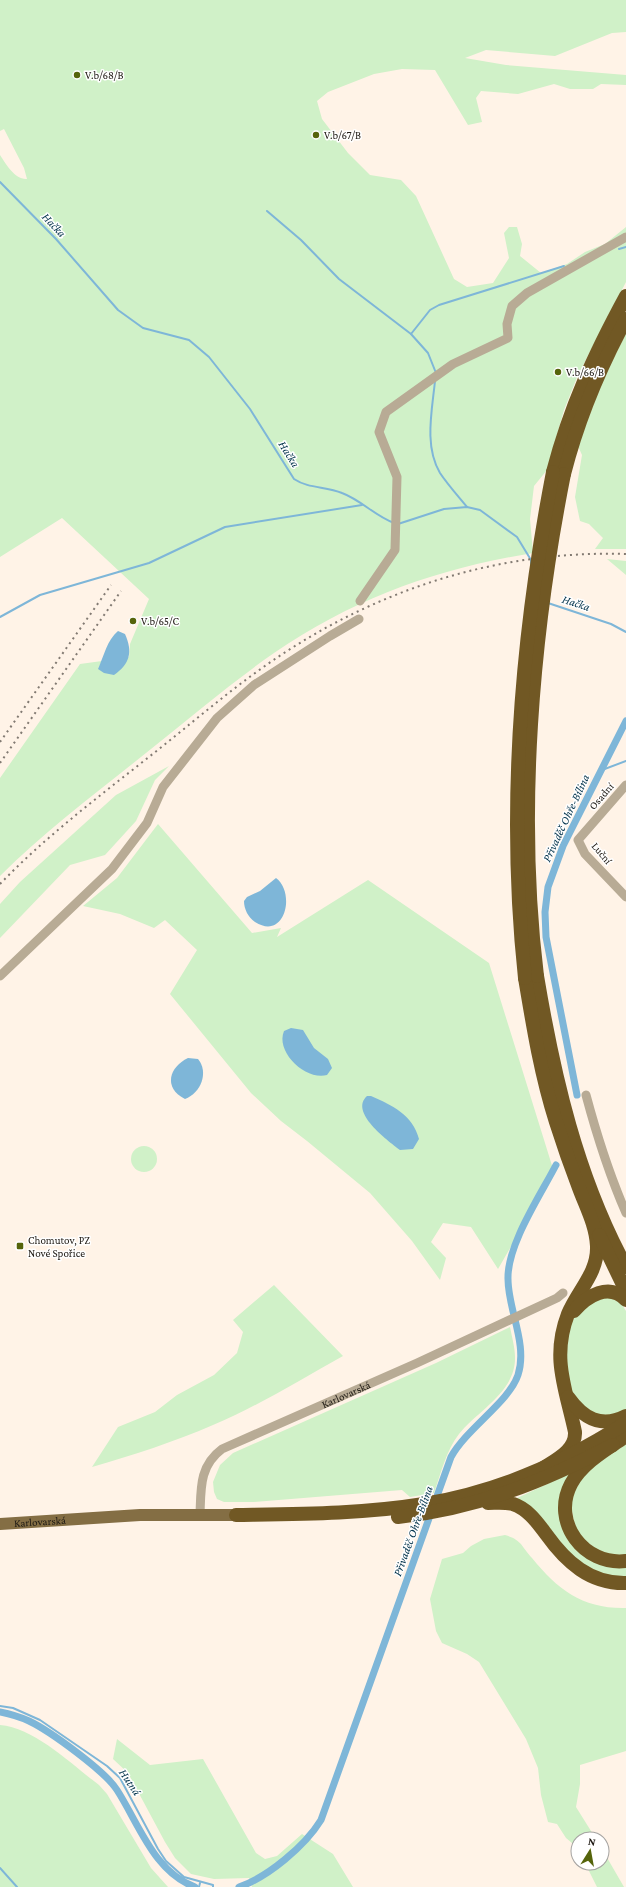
<svg xmlns="http://www.w3.org/2000/svg" width="626" height="1887" font-family="'Crimson Pro',serif">
<style>
.green{fill:#d0f1c8}
.water{fill:#7eb6d8}
.lines{fill:none;stroke-linecap:round;stroke-linejoin:round}
.stream{stroke:#7eb6d8;stroke-width:2}
.canal{stroke:#7eb6d8;stroke-width:7}
.minor{stroke:#b8ab95;stroke-width:9}
.major{stroke:#846e44;stroke-width:12}
.highway{stroke:#715824;stroke-width:14}
.rail{stroke:#827a72;stroke-width:2;stroke-dasharray:2 4;stroke-linecap:butt}
.highway-bridge{stroke:#715824;stroke-width:14}
.poi-dot{fill:#55640b;stroke:#fff;stroke-width:1.5}
.labels{text-anchor:middle;dominant-baseline:central;stroke-width:3;stroke-linejoin:round;paint-order:stroke}
.poi-label{font-size:11px;fill:#1f1a14;stroke:#fff;text-anchor:start}
.street-label{font-size:11px;fill:#1f1a14;stroke:#fff}
.water-label{font-size:12px;font-style:italic;fill:#03334b;stroke:#fff}
</style>
<rect width="100%" height="100%" fill="#fff3e7"/>
<g class="green">
<path d="M0 0H626V32L612 33 555 56 486 50 465 58 506 65 626 75V85L601 84 593 89H570L554 84 518 94 481 91 476 98 482 122 468 125 435 70 402 69 374 74 328 92 317 101 322 119 348 153 370 175 401 180 416 196 454 279 467 287 493 283 509 258 504 233 509 227H517L522 244 520 256 541 273 567 264 585 252 605 244 626 227V282L578 375 564 410 547 470 534 486 530 519 533 553C436 569 355 598 274 653 231 683 191 717 151 749 100 790 46 830 0 876V778L80 664 102 661 98 669 129 657 130 644 149 599 62 518 0 557V155C6 164 15 180 27 179L24 168 4 129 0 131Z"/>
<path d="M626 333V549H595L603 538 589 524 580 521 575 497 582 455 578 446 601 384Z"/>
<path d="M607 559 626 561V575Z"/>
<path d="M169 766 155 780 136 821 105 855 70 865 0 938V904L20 882 116 795Z"/>
<path d="M158 824 252 933 281 928 277 937 368 880 489 963 554 1172 498 1269 471 1227 443 1223 431 1242 446 1258 440 1280 412 1241 370 1193 307 1141 281 1121 251 1093 170 994 197 950 165 920 154 928 120 914 83 906 117 878Z"/>
<circle cx="144" cy="1159" r="13"/>
<path d="M274 1285 343 1356C300 1380 258 1406 213 1425 174 1442 133 1455 92 1467L118 1427 155 1412 177 1395 214 1375 237 1353 243 1332 233 1320Z"/>
<path d="M607 1296 621 1303 626 1311V1411L621 1414 599 1416C593 1412 584 1408 578 1403 561 1386 561 1336 574 1318 583 1306 594 1302 607 1296Z"/>
<path d="M510 1327C512 1337 515 1348 515 1357 516 1392 478 1410 459 1434 446 1451 441 1473 434 1493L410 1497 402 1490 254 1502H224L217 1499 214 1492 213 1482 220 1465 233 1453 436 1363Z"/>
<path d="M626 1444V1557L603 1555 576 1533 570 1500 586 1471Z"/>
<path d="M575 1471 569 1537 626 1565V1577L606 1576 583 1566 515 1499Z"/>
<path d="M505 1535C522 1540 521 1546 532 1558 558 1590 583 1609 626 1608V1751L580 1765V1784L576 1807 596 1839H578V1848L566 1838 557 1824 548 1822 541 1795 538 1768 526 1739 479 1662 467 1654 442 1643 436 1631 430 1599 442 1559 463 1553 471 1546 484 1539Z"/>
<path d="M0 1725C35 1728 71 1764 99 1785L107 1794 151 1868 168 1887H0Z"/>
<path d="M117 1739 150 1765 203 1759 256 1853 265 1859 277 1856 302 1834 333 1854 353 1887H252L249 1878 214 1879 191 1874 175 1858 165 1842 128 1773 113 1759Z"/>
<path d="M602 1849 624 1887H597L585 1863H602Z"/>
</g>
<g class="water">
<path d="M118 631 125 634C133 652 130 664 114 675L104 673 98 669C104 656 107 640 118 631Z"/>
<path d="M276 878C296 893 285 941 255 922 248 917 244 909 244 901L247 897 260 891Z"/>
<path d="M291 1028 303 1030 314 1048 328 1059 332 1068 327 1075C306 1081 275 1052 284 1031Z"/>
<path d="M188 1058 198 1059C209 1072 201 1093 185 1099 163 1088 169 1067 188 1058Z"/>
<path d="M367 1096H371C392 1105 413 1115 419 1139L413 1149 400 1150C387 1140 349 1112 367 1096Z"/>
</g>
<g class="lines">
<g class="stream">
<path d="M0 182 56 239 118 310 143 328 189 340 209 357 250 409 294 479C309 489 326 486 342 493 361 500 375 516 394 523"/>
<path d="M267 211 301 240 339 279 411 334"/>
<path d="M619 249 626 247"/>
<path d="M436 373 428 353 411 334 430 310 439 305 564 266"/>
<path d="M435 381C432 411 424 446 440 473 448 485 458 496 467 507"/>
<path d="M398 524 444 509 467 507 480 510 517 537 531 560V564"/>
<path d="M548 603 611 624 626 632"/>
<path d="M0 617 40 595 149 563 225 527 362 505"/>
<path d="M602 770 626 761"/>
<path d="M0 1706 13 1708 40 1720 107 1766 120 1778 158 1849 166 1861 184 1877 213 1885V1887"/>
<path d="M0 1868 17 1887"/>
<path d="M199 1887 200 1883"/>
</g>
<g class="canal">
<path d="M577 1095 546 937 545 912 548 887 563 846 626 721"/>
<path d="M0 1712C10 1714 20 1717 29 1721 50 1731 105 1771 117 1790 139 1824 154 1872 195 1887"/>
<path d="M239 1887C268 1877 305 1846 321 1820L451 1457C467 1428 509 1402 518 1375 528 1344 508 1310 508 1279 507 1245 540 1196 556 1165"/>
</g>
<g class="minor">
<path d="M360 601 395 550 397 477 379 432 386 412 453 364 508 338 507 324 512 306 527 293 626 237"/>
<path d="M626 785 578 840 585 854 626 897"/>
<path d="M0 976 112 869 147 823 163 787 217 718 254 685 330 636 359 619"/>
<path d="M586 1095C597 1136 609 1174 626 1213"/>
<path id="s1" d="M200 1515C201 1489 199 1466 222 1449L417 1363 557 1298 563 1293"/>
</g>
<path class="major" id="s2" d="M0 1524 140 1515H236"/>
<g class="highway">
<path d="M553 472C570 407 594 355 626 296"/>
<path d="M564 474C578 419 599 369 626 319"/>
<path d="M537 976C554 1077 577 1177 626 1267"/>
<path d="M525 978C533 1026 541 1075 556 1122 563 1144 571 1167 579 1188 586 1207 596 1225 597 1246 598 1273 578 1290 568 1314 551 1358 566 1389 575 1432 576 1451 555 1460 542 1469"/>
<path d="M599 1235 626 1291"/>
<path d="M574 1311C587 1296 609 1282 626 1300"/>
<path d="M568 1397C583 1418 601 1429 626 1416"/>
<path d="M626 1436C607 1449 582 1463 571 1484 551 1522 584 1566 626 1561"/>
<path d="M488 1503C496 1503 505 1502 513 1504 528 1509 537 1522 546 1534 566 1562 590 1584 626 1583"/>
<path d="M236 1515C299 1514 362 1514 424 1504 497 1492 564 1463 626 1423"/>
<path d="M398 1517C475 1509 545 1481 613 1445"/>
</g>
<g class="rail">
<path d="M0 742 111 585"/>
<path d="M0 763 121 591"/>
<path d="M0 884C48 834 105 792 159 749 198 718 236 685 278 657 381 588 501 550 626 554"/>
</g>
<g class="highway-bridge">
<path d="M537 976C517 813 532 635 564 474"/>
<path d="M525 978C507 810 521 637 553 472"/>
</g>
</g>
<g class="poi-dot">
<circle cx="77" cy="75" r="4"/>
<circle cx="316" cy="135" r="4"/>
<circle cx="558" cy="372" r="4"/>
<circle cx="133" cy="621" r="4"/>
<rect x="16" y="1242" width="8" height="8" rx="2"/>
</g>
<g class="labels">
<g class="poi-label">
<text x="85" y="75">V.b/68/B</text>
<text x="324" y="135">V.b/67/B</text>
<text x="566" y="372">V.b/66/B</text>
<text x="141" y="621">V.b/65/C</text>
<text x="28" y="1240">Chomutov, PZ<tspan x="28" dy="13">Nové Spořice</tspan></text>
</g>
<g class="street-label">
<text transform="translate(601 796) rotate(-49)">Osadní</text>
<text transform="translate(602 853) rotate(50)">Luční</text>
<text stroke="none"><textPath href="#s1" startOffset="208">Karlovarská</textPath></text>
<text stroke="none"><textPath href="#s2" startOffset="40">Karlovarská</textPath></text>
</g>
<g class="water-label">
<text transform="translate(54 225) rotate(46)">Hačka</text>
<text transform="translate(289 454) rotate(58)">Hačka</text>
<text transform="translate(576 603) rotate(18)">Hačka</text>
<text transform="translate(566 818) rotate(-65)">Přivaděč Ohře-Bílina</text>
<text transform="translate(413 1531) rotate(-70)">Přivaděč Ohře-Bílina</text>
<text transform="translate(130 1782) rotate(56)">Hutná</text>
</g>
</g>
<g transform="translate(590 1851) rotate(11)"><circle r="19" fill="#ffffff" stroke="#a5a3a1"/>
<path d="M0-3L7 15L0 10L-7 15Z" fill="#55640b"/>
<text y="-6" font-size="11" font-weight="bold" text-anchor="middle" fill="#1f1a14">N</text>
</g>
</svg>
